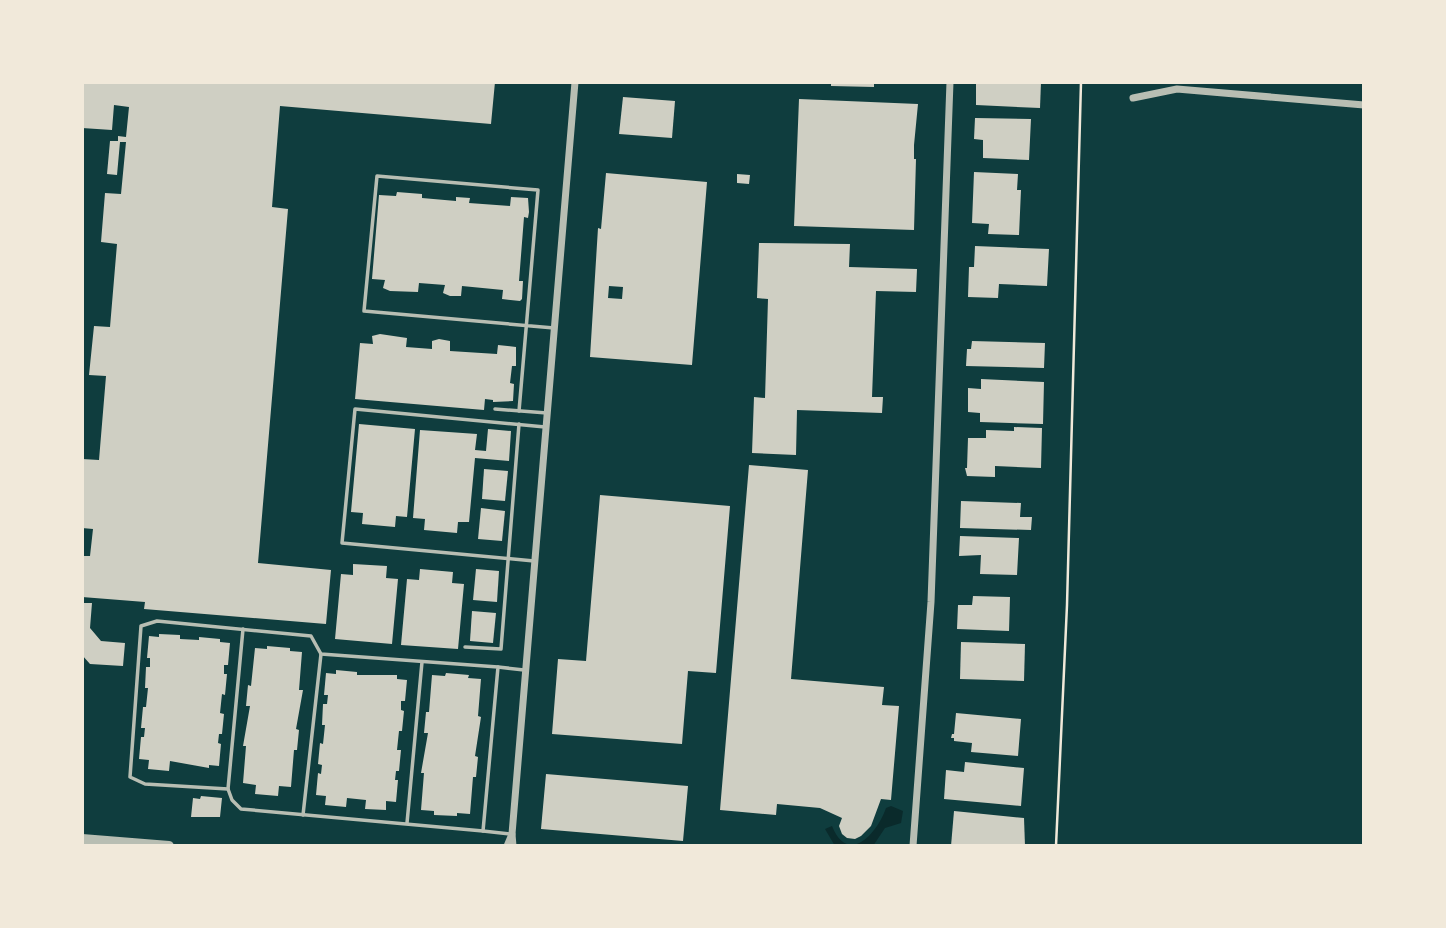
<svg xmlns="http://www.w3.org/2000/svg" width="1446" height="928" font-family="Quicksand,sans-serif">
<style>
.water{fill:#0a2a2b}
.building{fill:#cfcfc3;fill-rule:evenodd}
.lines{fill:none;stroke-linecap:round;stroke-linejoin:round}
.path{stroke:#f1e9da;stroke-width:2.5}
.service{stroke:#b8beb3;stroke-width:3.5}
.minor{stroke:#b8beb3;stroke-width:7}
.tertiary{stroke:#b8beb3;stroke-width:10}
</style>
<rect width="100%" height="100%" fill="#0f3d3e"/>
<path class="water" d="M891 806 903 811 901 823 885 828 873 846H835L825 829 832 826C848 866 877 834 886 808Z"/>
<g class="building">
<path d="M82 82H495L491 124 280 106 272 207 288 209 258 563 331 570 326 624 144 609 145 602 82 597V556H90L93 529 82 528V459L99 460 106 376 89 375 94 326 110 327 117 244 101 242 105 193 121 194 126 142H120L117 175 107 174 110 141H118V136L126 137 129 107 114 105 112 130 82 128Z"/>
<path d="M831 82H874V87L831 86Z"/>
<path d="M976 82H1041L1040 108 976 105Z"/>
<path d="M623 97 675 101 672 138 619 134Z"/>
<path d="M799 99 918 104 914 145V159H916L914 230 794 226Z"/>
<path d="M975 118 1031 119 1029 160 983 158V140L974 139Z"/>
<path d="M974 172 1018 174 1017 190H1021L1019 235 988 234 989 224 972 223Z"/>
<path d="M606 173 707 182 692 365 590 357 598 228 601 229ZM609 286 623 287 622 299 608 298Z"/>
<path d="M737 174 750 175 749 184 737 183Z"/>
<path d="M397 192 422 194V198L456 201V197L470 198 469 203 510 206 511 197 528 198 529 212 528 218 524 217 519 281H523L522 299 520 301 502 299 503 290 462 286 461 296H450L443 293 445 285 419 283 418 292 390 291 383 288 385 280 372 279 379 195 396 196Z"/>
<path d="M759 243 850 244 849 267 917 269 916 292 876 291 872 397H883L882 413 797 410 796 455 752 453 754 397 765 398 768 299 757 298Z"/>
<path d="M975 246 1049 249 1047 286 999 284 998 298 968 297 969 267H974Z"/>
<path d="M380 334 407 338 406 347 432 349V341L439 339 450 341V351L497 354 498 345 516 347V366H512L510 383 514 384 513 401 493 402V400L485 399 484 410 355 399 360 343 373 344 372 336Z"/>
<path d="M972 341 1045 343 1044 368 966 366 967 349H971Z"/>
<path d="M981 379 1044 382 1043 424 980 422V413L968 412V388L981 389Z"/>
<path d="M359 424 415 429 407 517 396 516 395 527 362 524 363 513 351 512Z"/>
<path d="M1014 427 1042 428 1041 468 995 466V477L967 476 965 468H967L968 438H986V430L1014 431Z"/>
<path d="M488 429 511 431 509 461 475 458 469 522H458L457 533 424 530 425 519 413 518 420 430 477 434 475 450 486 451Z"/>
<path d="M749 465 808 470 791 679 884 687 882 705 899 706 891 800 881 799 871 826 861 836 855 839 847 838 842 834 839 826 842 818 820 808 777 804 776 815 720 810Z"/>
<path d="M484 469 508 471 505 501 482 499Z"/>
<path d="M600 495 730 506 716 673 688 671 682 744 552 734 558 659 586 661Z"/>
<path d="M961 501 1021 503 1020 517H1032L1031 530 960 528Z"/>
<path d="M481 508 505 511 502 541 478 539Z"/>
<path d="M960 536 1019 538 1017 575 980 574 981 555 959 556Z"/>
<path d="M353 564 387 566 386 578 398 579 392 644 335 639 341 574 353 575Z"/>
<path d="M420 569 453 572 452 583 464 584 458 649 401 645 407 579 419 580Z"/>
<path d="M476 569 499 571 497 602 473 600Z"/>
<path d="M973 596 1010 597 1009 631 957 629 958 605H972Z"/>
<path d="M82 603H92L90 628 101 641 125 643 123 666 90 664 82 655Z"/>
<path d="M472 611 496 613 493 643 470 641Z"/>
<path d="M159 634 180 635V639L199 640V637L220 639V642L230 643 228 665H224V674H227L225 695 222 694 220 713 224 714 222 734H219L218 743 221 744 219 766 209 765V768L170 761 169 771 148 769 149 760 139 759 141 737H144L145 728H141L143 707H146L148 688H145L146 667H150V658H147L149 636 159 637Z"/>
<path d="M961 642 1025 644 1024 681 960 679Z"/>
<path d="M267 646 290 648V651L302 652 299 690H303L296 729 299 730 297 750H294L291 787 279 786 278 796 255 794 256 785 243 783 246 746H243L250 706H246L248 685 251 686 255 648 267 649Z"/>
<path d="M336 670 357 672V675H397V679L407 680 405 701H401V710L404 711 402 731H399L397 750H401L399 771H396L395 780H398L396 802 386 801V810L365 809 366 800 347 798 346 807 325 805 326 796 316 795 318 773 321 774 322 765 318 764 320 743 323 744 325 725H322L323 704H327L328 695H324L326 673 336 674Z"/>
<path d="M446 673 469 675 468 678 481 679 478 716 481 717 475 756 478 757 476 777H473L470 814 457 813V816L434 815V811L421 810 424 773H421L428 733H424L426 712H429L432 675 445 676Z"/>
<path d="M956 713 1021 719 1018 756 971 752 972 743 954 741V738H951L952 734H954Z"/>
<path d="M965 762 1024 768 1021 806 944 799 946 770 964 772Z"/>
<path d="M546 774 688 786 683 841 541 829Z"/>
<path d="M201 796 222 798 220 817H191L193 798 200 799Z"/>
<path d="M954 811 1024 818 1025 846H951Z"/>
</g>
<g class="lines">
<path class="path" d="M1056 846 1067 605 1081 82"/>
<g class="service">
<path d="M495 409 547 413"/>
<path d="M519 411 538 190 377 176 364 311 554 328"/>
<path d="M534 561 342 543 355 409 545 427"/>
<path d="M157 621 311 636 321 654 498 667 483 831 241 809 232 800 228 789 145 784 130 777 141 626Z"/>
<path d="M465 647 501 649 519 424"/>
<path d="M498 667 524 670"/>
<path d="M228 789 243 629"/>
<path d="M303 815 321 654"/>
<path d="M407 823 422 662"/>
<path d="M483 831 510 834"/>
</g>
<g class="minor">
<path d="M1133 98 1177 89 1364 105"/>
<path d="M512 834 575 82"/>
<path d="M507 846 512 834 513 846"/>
<path d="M913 846 931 602 950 82"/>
</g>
<path class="tertiary" d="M82 839 169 846"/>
</g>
<rect width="1446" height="928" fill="none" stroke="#f1e9da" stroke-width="168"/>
</svg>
